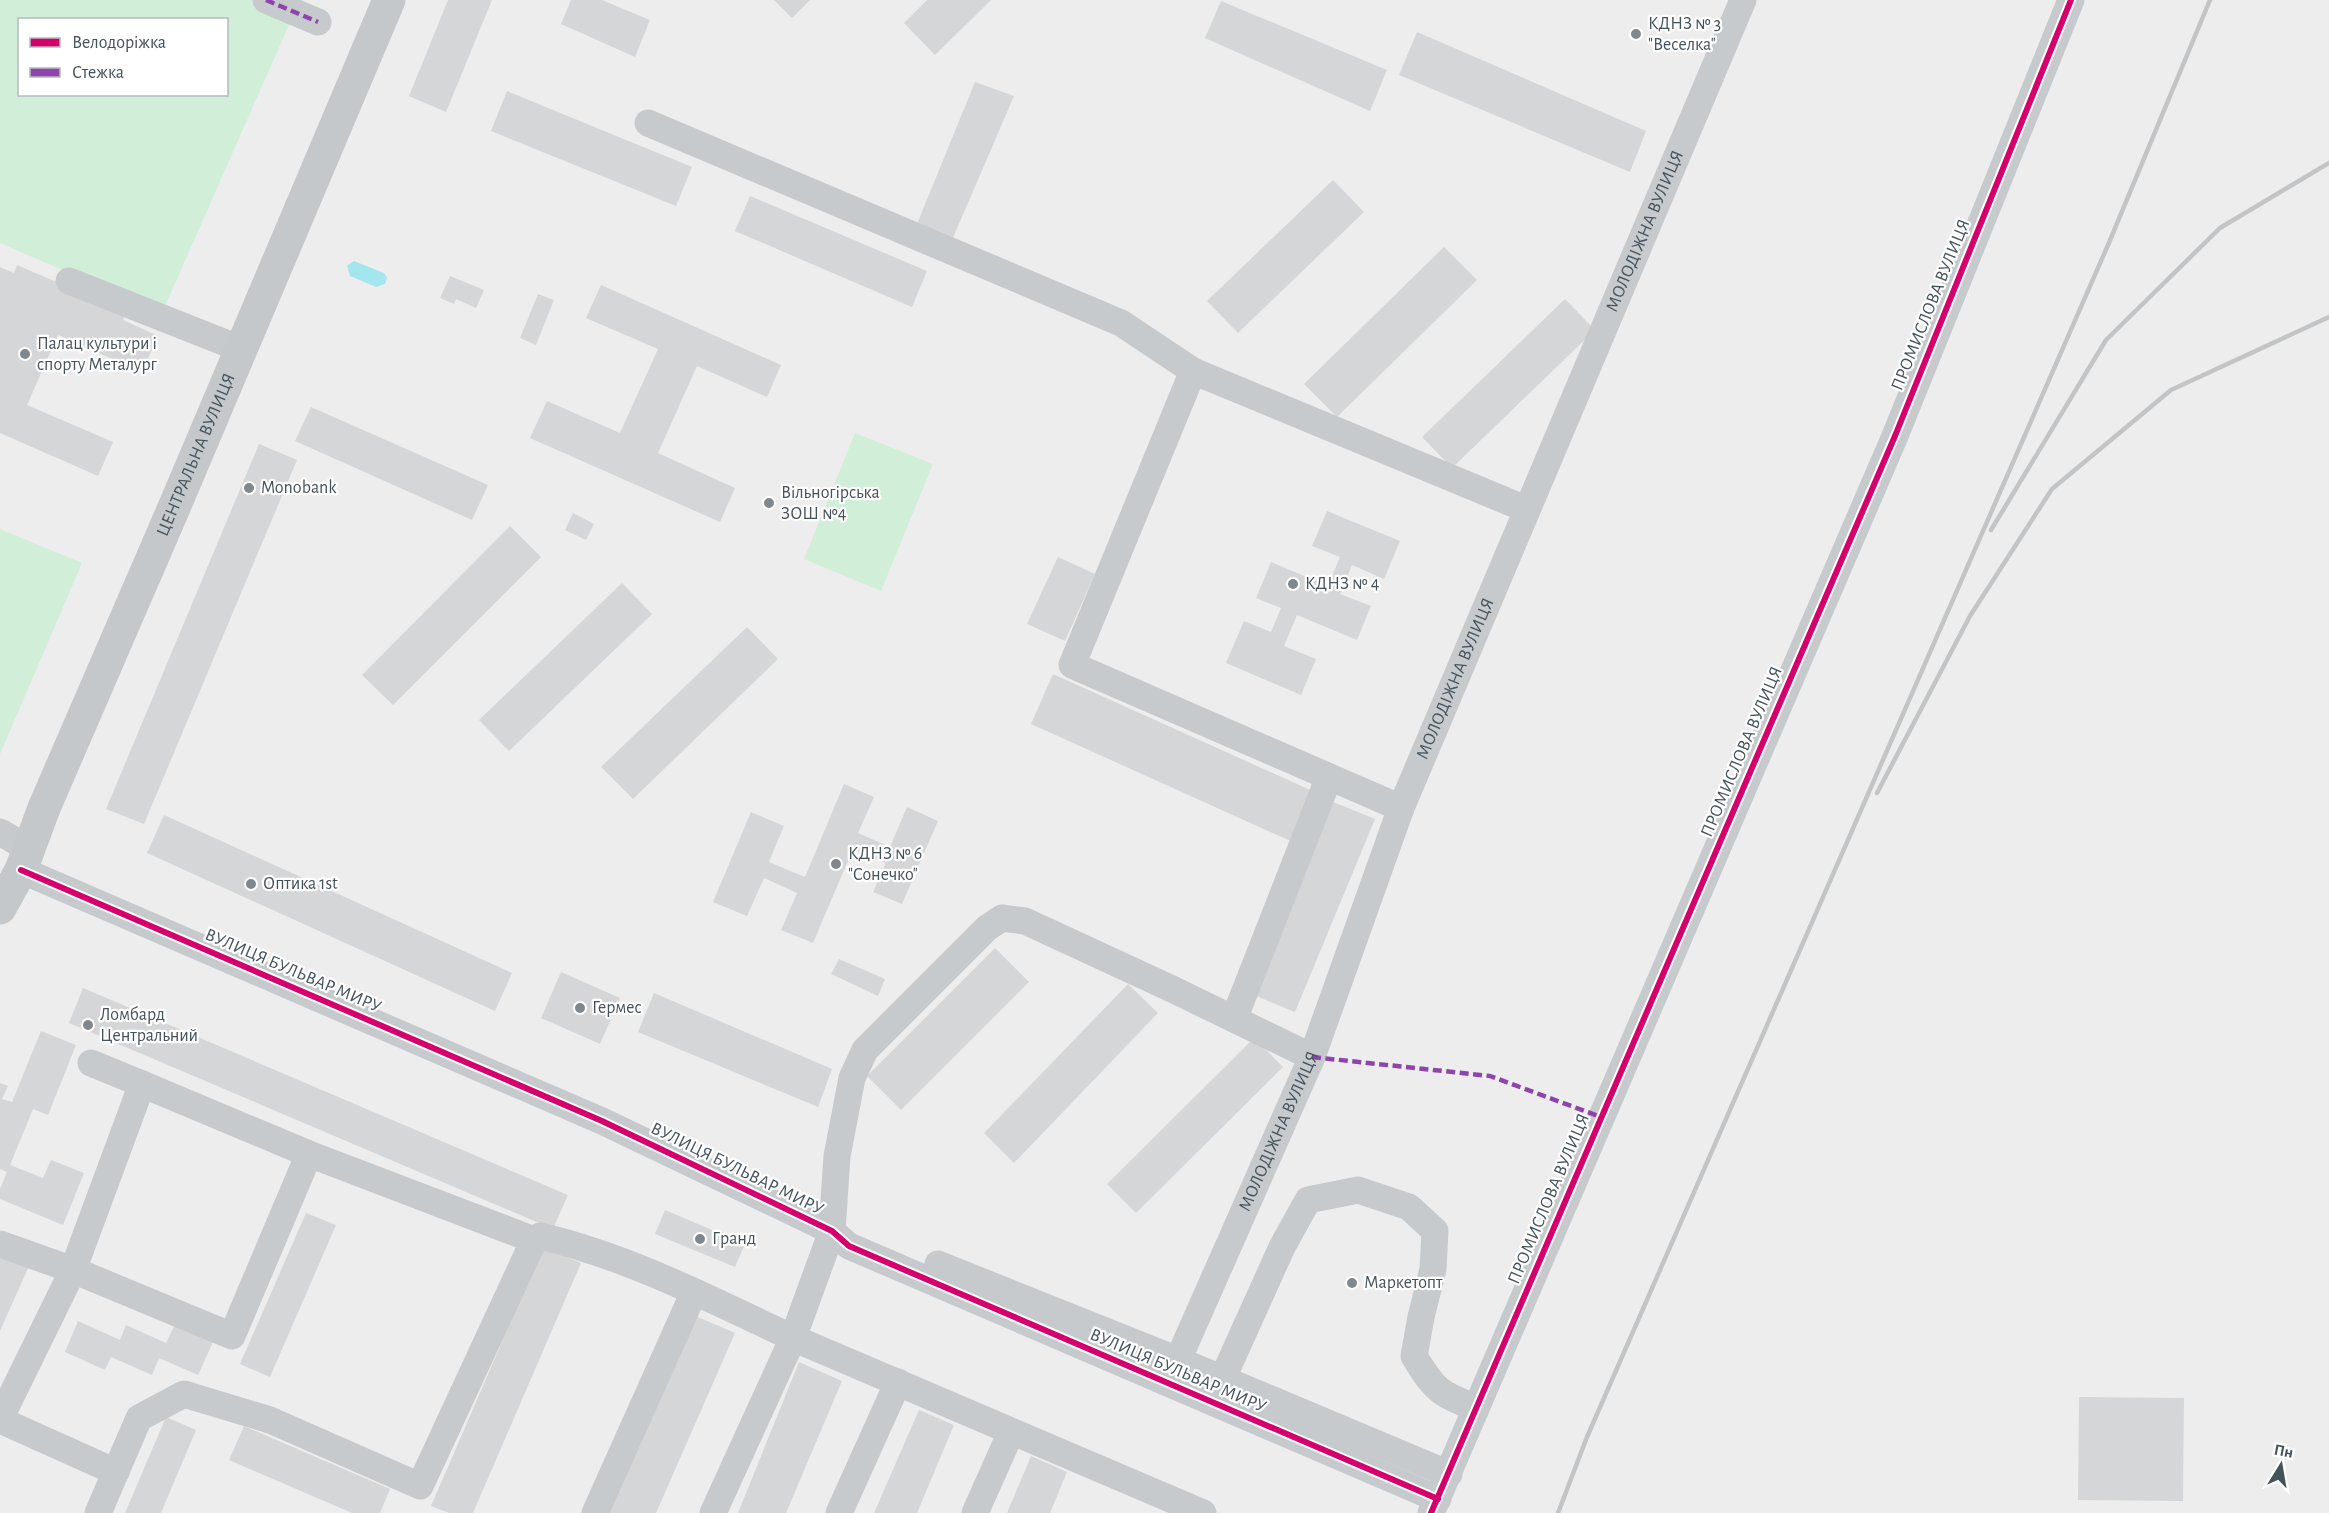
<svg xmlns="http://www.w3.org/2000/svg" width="2329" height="1513" font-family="'Alegreya Sans',sans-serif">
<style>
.green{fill:#d0eed8;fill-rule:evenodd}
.water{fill:#a4e6ed}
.building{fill:#d5d6d7}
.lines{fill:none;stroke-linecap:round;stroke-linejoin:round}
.minor{stroke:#c7cacc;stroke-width:27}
.major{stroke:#c4c8ca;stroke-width:33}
.rail{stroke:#c2c4c6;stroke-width:4.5}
.quiet{stroke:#8e44ad;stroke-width:4.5;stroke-dasharray:9 4.5;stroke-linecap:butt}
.cycleway-casing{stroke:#fff;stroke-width:10}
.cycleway{stroke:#d6006c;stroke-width:6}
.poi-dot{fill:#80888d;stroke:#fff;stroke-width:2}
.labels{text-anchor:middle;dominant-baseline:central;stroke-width:4.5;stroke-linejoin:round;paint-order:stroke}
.poi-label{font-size:18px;fill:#44525a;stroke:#fff;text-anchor:start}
.street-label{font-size:18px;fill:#44525a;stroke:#fff}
</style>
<rect width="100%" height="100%" fill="#eeeded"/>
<g class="green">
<path d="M0 0H300L162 313 0 243ZM20 20H226V94H20Z"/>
<path d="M855 433 933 464 881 591 804 559Z"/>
<path d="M0 529 82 563 0 754Z"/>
</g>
<path class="water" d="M354 261 384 273 387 278 385 284 376 287 350 276 347 266Z"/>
<g class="building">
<path d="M448 0H492L446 112 409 96Z"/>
<path d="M571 0H602L650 20 635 57 561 24Z"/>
<path d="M774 0H810L792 18Z"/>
<path d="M927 0H991L935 55 904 23Z"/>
<path d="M1221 1 1387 70 1370 111 1205 38Z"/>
<path d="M1417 32 1646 131 1630 172 1399 75Z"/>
<path d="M975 82 1014 96 952 240 917 224Z"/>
<path d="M507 91 692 167 676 206 491 131Z"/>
<path d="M1333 180 1364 212 1238 333 1207 301Z"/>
<path d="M750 196 927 271 912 307 735 231Z"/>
<path d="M1444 247 1477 280 1337 417 1304 384Z"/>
<path d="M17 265 126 312 123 320 158 336 142 372 58 335 27 405 113 442 98 476 0 433V267L14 273Z"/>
<path d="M450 276 484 290 476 308 456 299 454 304 440 298Z"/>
<path d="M601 285 781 365 767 397 697 366 658 453 735 488 720 522 530 438 547 401 620 433 658 349 586 318Z"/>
<path d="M538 294 554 300 536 345 520 338Z"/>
<path d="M1565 299 1595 330 1452 468 1422 437Z"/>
<path d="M311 407 488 485 472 520 295 441Z"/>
<path d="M259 444 297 460 144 824 106 809Z"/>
<path d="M1327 511 1400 541 1384 579 1352 565 1340 594 1371 606 1357 640 1297 615 1284 646 1316 659 1301 695 1226 663 1244 621 1271 632 1281 608 1256 598 1271 562 1328 586 1340 557 1312 546Z"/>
<path d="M573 513 594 524 586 540 565 530Z"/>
<path d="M510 526 541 557 393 705 362 675Z"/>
<path d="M1058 557 1095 574 1065 641 1027 624Z"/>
<path d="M622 583 652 614 509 751 479 720Z"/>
<path d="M747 627 778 659 633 799 601 767Z"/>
<path d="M1053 674 1317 793 1295 843 1031 724Z"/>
<path d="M844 784 874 797 858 833 890 847 907 807 938 821 902 904 873 892 886 863 853 849 813 943 781 930 797 893 764 878 747 916 713 902 751 812 784 826 769 862 805 877Z"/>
<path d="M1331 801 1375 819 1295 1012 1251 994Z"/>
<path d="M164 815 512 973 495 1011 147 853Z"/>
<path d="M995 948 1029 982 901 1110 867 1076Z"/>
<path d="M839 959 885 979 878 996 831 974Z"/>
<path d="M561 972 620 998 600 1044 541 1018Z"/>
<path d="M1128 984 1158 1013 1014 1163 984 1133Z"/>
<path d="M83 988 568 1195 553 1229 69 1023Z"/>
<path d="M654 993 832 1069 818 1107 638 1032Z"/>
<path d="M41 1031 76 1045 48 1115 33 1109 10 1165 43 1178 51 1160 84 1173 63 1225 0 1199V1189L7 1172 0 1169V1083L8 1086 2 1099 12 1102Z"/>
<path d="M1254 1038 1283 1067 1136 1213 1107 1184Z"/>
<path d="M665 1210 745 1244 735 1267 655 1234Z"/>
<path d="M306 1213 336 1225 270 1377 240 1364Z"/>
<path d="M543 1247 581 1263 473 1513H449L431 1506Z"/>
<path d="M0 1253 29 1266 0 1331Z"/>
<path d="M691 1314 735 1333 656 1513H604Z"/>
<path d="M78 1321 120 1340 126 1325 166 1343 175 1324 213 1342 198 1375 159 1358 152 1375 111 1357 105 1370 65 1352Z"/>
<path d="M799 1362 842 1381 786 1513H738Z"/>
<path d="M2079 1397 2184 1398 2183 1501 2078 1500Z"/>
<path d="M919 1410 954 1425 917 1513H874Z"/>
<path d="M166 1417 196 1430 161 1513H125Z"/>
<path d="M244 1426 390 1489 380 1513H352L229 1460Z"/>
<path d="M1031 1456 1067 1472 1050 1513H1007Z"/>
</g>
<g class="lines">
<g class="minor">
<path d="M266 0 318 22"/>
<path d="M648 123 1121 323 1193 371 1526 509"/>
<path d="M69 281 241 349"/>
<path d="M1193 371 1072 665 1401 808"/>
<path d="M0 832 29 849"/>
<path d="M21 870 602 1121 832 1231 849 1246 1438 1499"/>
<path d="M1234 1019 1329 777"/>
<path d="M91 1063 142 1084"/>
<path d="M0 1244 73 1270 232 1336 309 1154"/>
<path d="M938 1264 1178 1360 1449 1474"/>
<path id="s1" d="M1178 1360 1312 1057 1401 808 1743 0"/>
<path d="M1222 1380 1282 1247 1308 1200 1358 1190 1409 1207 1435 1231 1433 1269 1421 1317 1414 1356C1435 1391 1439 1393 1476 1408"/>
<path d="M0 1419 73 1270 142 1084 309 1154 534 1240 540 1236C629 1257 710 1299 793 1338L713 1513"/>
<path d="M0 1420 116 1472"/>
<path d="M98 1513 139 1418 184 1394 270 1420 420 1486 534 1240"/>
<path d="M595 1513 694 1292"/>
<path d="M839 1513 898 1382"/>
<path d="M975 1513 1011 1432"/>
<path d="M1203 1513 793 1338 832 1231 837 1156 852 1078 865 1050 987 928 1002 918 1025 921 1172 989 1312 1057"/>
<path d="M1431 1513 1895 436 2071 0"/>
</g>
<path class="major" id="s2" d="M0 908 21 870 44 808 173 510 389 0"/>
<g class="rail">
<path d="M1991 530 2106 340 2220 228 2329 163"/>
<path d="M1877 793 1970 616 2052 489 2171 390 2329 317"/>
<path d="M1558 1513 1587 1437 2108 245 2210 0"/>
</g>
<g class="quiet">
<path d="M266 0 318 22"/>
<path d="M1312 1057 1490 1076 1601 1117"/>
</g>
<defs>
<g id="cycleway">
<path d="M21 870 602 1121 832 1231 849 1246 1438 1499"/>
<path d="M1431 1513 1895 436 2071 0"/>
</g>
</defs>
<use href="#cycleway" class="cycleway-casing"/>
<use href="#cycleway" class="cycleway"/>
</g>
<g class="poi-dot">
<circle cx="1636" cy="34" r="6"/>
<circle cx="25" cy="354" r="6"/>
<circle cx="249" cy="488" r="6"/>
<circle cx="769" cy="503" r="6"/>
<circle cx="1293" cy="584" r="6"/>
<circle cx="836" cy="864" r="6"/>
<circle cx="251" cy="884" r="6"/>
<circle cx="580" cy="1008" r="6"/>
<circle cx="88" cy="1025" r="6"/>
<circle cx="700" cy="1239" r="6"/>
<circle cx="1352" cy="1283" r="6"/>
</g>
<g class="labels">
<g class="poi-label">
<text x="1648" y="24">КДНЗ № 3<tspan x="1648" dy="21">"Веселка"</tspan></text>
<text x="37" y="344">Палац культури і<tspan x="37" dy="21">спорту Металург</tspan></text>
<text x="261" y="488">Monobank</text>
<text x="781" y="493">Вільногірська<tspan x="781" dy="21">ЗОШ №4</tspan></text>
<text x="1305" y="584">КДНЗ № 4</text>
<text x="848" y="854">КДНЗ № 6<tspan x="848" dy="21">"Сонечко"</tspan></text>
<text x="263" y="884">Оптика 1st</text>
<text x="592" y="1008">Гермес</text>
<text x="100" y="1015">Ломбард<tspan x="100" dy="21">Центральний</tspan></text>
<text x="712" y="1239">Гранд</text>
<text x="1364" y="1283">Маркетопт</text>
</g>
<g class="street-label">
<text stroke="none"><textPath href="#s1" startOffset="1222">МОЛОДІЖНА ВУЛИЦЯ</textPath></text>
<text transform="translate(1931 305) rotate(-68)">ПРОМИСЛОВА ВУЛИЦЯ</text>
<text stroke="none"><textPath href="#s2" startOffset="494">ЦЕНТРАЛЬНА ВУЛИЦЯ</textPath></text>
<text stroke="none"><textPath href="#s1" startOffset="736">МОЛОДІЖНА ВУЛИЦЯ</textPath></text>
<text transform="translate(1742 752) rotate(-67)">ПРОМИСЛОВА ВУЛИЦЯ</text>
<text transform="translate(293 971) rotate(23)">ВУЛИЦЯ БУЛЬВАР МИРУ</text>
<text stroke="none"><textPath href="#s1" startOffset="250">МОЛОДІЖНА ВУЛИЦЯ</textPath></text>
<text transform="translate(737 1169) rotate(26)">ВУЛИЦЯ БУЛЬВАР МИРУ</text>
<text transform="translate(1549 1199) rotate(-67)">ПРОМИСЛОВА ВУЛИЦЯ</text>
<text transform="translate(1178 1371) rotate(23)">ВУЛИЦЯ БУЛЬВАР МИРУ</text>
</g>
</g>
<rect x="18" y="18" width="210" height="78" fill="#ffffff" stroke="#b4babd" stroke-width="1.5"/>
<rect x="30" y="38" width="30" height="9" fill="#d6006c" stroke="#b4babd" stroke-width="1.5"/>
<text x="72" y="48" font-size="18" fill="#44525a">Велодоріжка</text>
<rect x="30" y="68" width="30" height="9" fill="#8e44ad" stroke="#b4babd" stroke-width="1.5"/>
<text x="72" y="78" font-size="18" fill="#44525a">Стежка</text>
<g transform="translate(2281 1465) rotate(11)" stroke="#ffffff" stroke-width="4.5" paint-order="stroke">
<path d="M0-4.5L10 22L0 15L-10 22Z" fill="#44525a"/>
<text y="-9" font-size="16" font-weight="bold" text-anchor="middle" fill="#44525a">Пн</text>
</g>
</svg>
